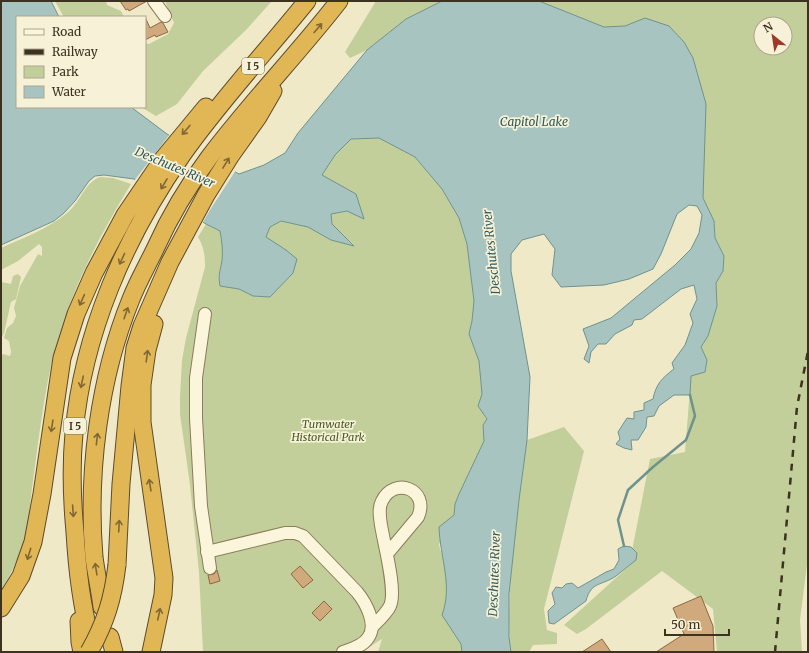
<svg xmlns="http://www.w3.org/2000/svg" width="809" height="653" font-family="Merriweather,serif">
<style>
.green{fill:#c2cf9a;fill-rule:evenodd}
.water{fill:#a8c4c0;stroke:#6e938f}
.pier{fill:#f0e9c7}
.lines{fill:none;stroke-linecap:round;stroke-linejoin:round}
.stream{stroke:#6e938f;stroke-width:2.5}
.building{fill:#d0aa7c;stroke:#8d6940}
.minor-casing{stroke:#8d7c5b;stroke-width:14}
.highway-casing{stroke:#5b4a2f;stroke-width:19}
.minor{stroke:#faf5db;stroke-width:12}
.highway{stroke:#e1b756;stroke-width:17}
.rail{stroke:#3d3220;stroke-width:2.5;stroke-dasharray:7 7;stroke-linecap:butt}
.highway-bridge-casing{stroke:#5b4a2f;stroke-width:19;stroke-linecap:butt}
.highway-bridge{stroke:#e1b756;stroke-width:17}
.oneway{stroke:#7f6736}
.labels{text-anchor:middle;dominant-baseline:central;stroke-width:3.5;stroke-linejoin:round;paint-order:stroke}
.shield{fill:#f7f2d7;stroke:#756c57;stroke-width:1}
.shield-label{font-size:10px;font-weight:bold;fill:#3d3220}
.park-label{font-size:11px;font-style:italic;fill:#465a25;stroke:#f7f2d7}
.water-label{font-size:12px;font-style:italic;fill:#2e5a5d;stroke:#f7f2d7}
</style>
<rect width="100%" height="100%" fill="#f0e9c7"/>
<g class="green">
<path d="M55 1H106L107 5 121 11 124 17H64Z"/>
<path d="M165 1H272L246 30 203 71 177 104 156 116 141 107H145V43L149 44 168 34 174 23Z"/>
<path d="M376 1H442L406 19 367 50 350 58 345 52Z"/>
<path d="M539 1H808V557L800 620 802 652H717L713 609 662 571 586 629 577 634 564 625 629 566 650 459 685 452 691 376 707 360 701 347 708 336 717 306 716 283 723 271 724 256 715 238 714 221 703 198V165L645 18 625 26 604 27ZM761 24H785V48H761Z"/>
<path d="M379 138 415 157 442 189 459 218 467 244 474 301 472 321 469 334 479 361 482 394 478 406 487 420 483 425 484 441 459 494 455 504 454 515 446 523 439 545 446 570V604L442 615 461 644 462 652H378L382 639 361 652H203L199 572 190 485 180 414V397L182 360 186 338 205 267C205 255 204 247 198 237L206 224 220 231C222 241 223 251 222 261 220 272 218 274 220 286L239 289 253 296 270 297 293 273 286 250 266 237 270 227 281 221 309 227 331 240 354 245 332 224 331 214 347 211 322 175 335 155 351 139Z"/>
<path d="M100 177 113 178 131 184C92 248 63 306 48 380 41 416 37 452 32 488 30 502 30 516 27 530 22 551 12 572 1 591V356L3 354 10 356 11 352 9 341 4 338 7 328 13 323 16 316 14 308 20 286 38 254 42 256V247L39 244 18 261 1 270V248C23 238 48 229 67 213 80 203 84 183 100 177Z"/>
<path d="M18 274 21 277 16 299 11 302 4 333 1 339V282L11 284 13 276Z"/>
<path d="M564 427 584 451 544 609 547 630 557 633V644L533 645 529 652H511C507 618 510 585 513 552 517 514 522 477 527 440Z"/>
</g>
<g class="water">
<path d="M1 1H51L59 17H17V107H131L167 134 239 174 264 165 285 153 298 133 367 50 406 19 442 1H539L604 27 625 26 645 18 669 26 684 42 693 58 706 104 703 198 714 221 715 238 724 256 723 271 716 283 717 306 708 336 701 347 707 360 705 372 691 376 690 395H674L659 406 654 416 647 417 646 427 638 440H631L632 450 624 448 616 444 620 439 618 432 627 418 634 419V412L644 410V403L653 399C656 384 662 378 674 369L672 363 685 345 693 323 690 314 697 299 694 285 681 289 642 319 634 320 632 325 615 334 606 344H598L591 352 589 363 584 359 589 346 583 329 611 318 675 265 691 249 699 233 702 215 697 206 689 205 677 214 661 254 653 269 629 279 604 285 561 287 552 275 555 249 544 234 522 240 511 254V271L530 377 527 440 519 500 509 594V637L511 652H462L461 644 442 615C453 585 440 558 439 527L454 515 455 504 459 494 484 441 483 425 487 419 478 406 482 394 479 361 469 334 472 321 474 301 467 244 459 218 442 189 415 157 379 138 351 139 335 155 322 175 356 194 364 219 347 211 331 214 332 224 354 246 331 240 308 227 281 221 270 227 266 237 286 250 297 259 293 273 270 297 253 296 239 289 220 286C218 274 220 272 222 261 223 251 222 241 220 231L206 224 134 179 104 175 95 176 89 181 75 201 64 213 54 221 1 245Z"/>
<path d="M624 546 631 547 637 553 636 560C629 565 623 571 616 576 602 586 591 581 586 601L554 624 549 623 548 611 555 604 552 593 556 587 562 588 566 584 572 583 578 588 606 572 614 569 619 560 618 549Z"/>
</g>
<path class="pier" d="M170 134 236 170 210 210 202 224 134 181Z"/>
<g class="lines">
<path class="stream" d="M624 546 618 520 628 490 653 467 686 440 695 416 690 395"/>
</g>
<g class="building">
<path d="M120 1H147L129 11 128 9 126 10Z"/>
<path d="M145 17 150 28 161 22 163 23 168 32 156 37 155 35 145 40Z"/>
<path d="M300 566 313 580 303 588 291 574Z"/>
<path d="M217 570 220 581 210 584 208 575 214 574Z"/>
<path d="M701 596 713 626 714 652H656L684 634 673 608Z"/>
<path d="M324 601 332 609 320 621 312 613Z"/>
<path d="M602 639 611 652H582Z"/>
</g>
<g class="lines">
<defs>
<g id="minor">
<path d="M154 1 165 16"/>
<path d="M205 314 196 378V418L201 506 210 568"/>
<path d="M207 552 285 533H295L303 536 357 592C366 603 378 625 368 638 363 646 352 649 343 652"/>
<path d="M372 627C378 621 386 614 390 606 397 591 384 544 381 525 380 518 378 508 382 501 394 476 430 489 418 517L387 554"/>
</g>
<g id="highway">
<path d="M117 565 121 484 130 386 135 348 142 326 170 262 206 195 231 155 258 117 273 91"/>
<path d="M102 607C100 590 96 573 94 557 87 472 99 378 131 299 138 281 148 264 156 247 170 216 188 186 208 159 249 104 297 55 339 1"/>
<path d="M1 608 21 576 33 542 42 494 62 358 76 314 94 273 125 215 163 159 206 107"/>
<path d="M79 621 80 642 82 652"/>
<path d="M90 637C81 603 77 567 75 532 72 500 71 465 74 433 83 333 125 237 182 155 220 101 265 53 307 1"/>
<path d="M110 637 114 652"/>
<path d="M151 652 163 595 164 578 142 422V385L147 350 154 324"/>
</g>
</defs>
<use href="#minor" class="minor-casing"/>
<use href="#highway" class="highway-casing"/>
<use href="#minor" class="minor"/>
<use href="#highway" class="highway"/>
<path class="rail" d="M775 652 797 407 808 351"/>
<defs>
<path id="highway-bridge" d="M89 652C106 622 113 598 117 565"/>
</defs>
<use href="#highway-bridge" class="highway-bridge-casing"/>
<use href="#highway-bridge" class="highway-bridge"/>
</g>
<defs><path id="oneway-shaft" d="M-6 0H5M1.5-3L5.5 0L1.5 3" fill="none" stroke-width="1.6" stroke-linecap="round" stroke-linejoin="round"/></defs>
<g class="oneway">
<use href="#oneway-shaft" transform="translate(318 28) rotate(-50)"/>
<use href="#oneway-shaft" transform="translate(186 130) rotate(131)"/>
<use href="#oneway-shaft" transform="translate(226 163) rotate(-58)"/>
<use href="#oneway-shaft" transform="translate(164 184) rotate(121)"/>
<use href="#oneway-shaft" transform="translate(122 259) rotate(115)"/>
<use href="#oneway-shaft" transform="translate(82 300) rotate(114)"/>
<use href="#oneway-shaft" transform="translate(126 313) rotate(-71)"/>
<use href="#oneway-shaft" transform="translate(147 356) rotate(-82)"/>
<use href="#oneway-shaft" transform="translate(82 382) rotate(102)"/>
<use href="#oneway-shaft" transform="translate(52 426) rotate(99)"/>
<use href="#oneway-shaft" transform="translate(97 439) rotate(-83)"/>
<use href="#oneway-shaft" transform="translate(150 485) rotate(-99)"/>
<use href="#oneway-shaft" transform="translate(73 511) rotate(86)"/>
<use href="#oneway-shaft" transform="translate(119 526) rotate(-87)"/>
<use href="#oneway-shaft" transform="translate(29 554) rotate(107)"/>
<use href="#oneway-shaft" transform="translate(96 569) rotate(-99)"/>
<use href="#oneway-shaft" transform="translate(159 614) rotate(-78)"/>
</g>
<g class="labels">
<g class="shield">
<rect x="242" y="58" width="22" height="16" rx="3"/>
<rect x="64" y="418" width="22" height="16" rx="3"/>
</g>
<g class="shield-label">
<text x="253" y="66">I 5</text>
<text x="75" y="426">I 5</text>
</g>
<g class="park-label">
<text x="328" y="424">Tumwater<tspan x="328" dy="13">Historical Park</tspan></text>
</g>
<g class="water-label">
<text x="534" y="121">Capitol Lake</text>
<text transform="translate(175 167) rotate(23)">Deschutes River</text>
<text transform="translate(491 252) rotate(-96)">Deschutes River</text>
<text transform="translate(494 574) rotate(-88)">Deschutes River</text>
</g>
</g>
<rect width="809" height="653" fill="none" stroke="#3d3220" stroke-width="4"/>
<rect x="16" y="16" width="130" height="92" fill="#f7f2d7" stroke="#ada58e"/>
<rect x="24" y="29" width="20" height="6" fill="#faf5db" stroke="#ada58e"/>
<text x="52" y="36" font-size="12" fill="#3d3220">Road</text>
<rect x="24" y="49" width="20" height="6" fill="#3d3220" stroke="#ada58e"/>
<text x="52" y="56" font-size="12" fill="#3d3220">Railway</text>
<rect x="24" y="66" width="20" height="12" fill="#c2cf9a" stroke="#ada58e"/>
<text x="52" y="76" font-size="12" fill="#3d3220">Park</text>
<rect x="24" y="86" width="20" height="12" fill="#a8c4c0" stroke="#ada58e"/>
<text x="52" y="96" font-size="12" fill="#3d3220">Water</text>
<g transform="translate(773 36) rotate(330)"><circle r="19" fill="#f7f2d7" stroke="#ada58e"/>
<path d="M0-3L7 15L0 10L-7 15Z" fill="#9e3829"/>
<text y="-6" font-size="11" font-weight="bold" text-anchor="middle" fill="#3d3220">N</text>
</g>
<path d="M665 629v6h64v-6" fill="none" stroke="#3d3220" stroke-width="2"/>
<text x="671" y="629" font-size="12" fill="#3d3220" stroke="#f7f2d7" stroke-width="3" paint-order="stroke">50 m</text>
</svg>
